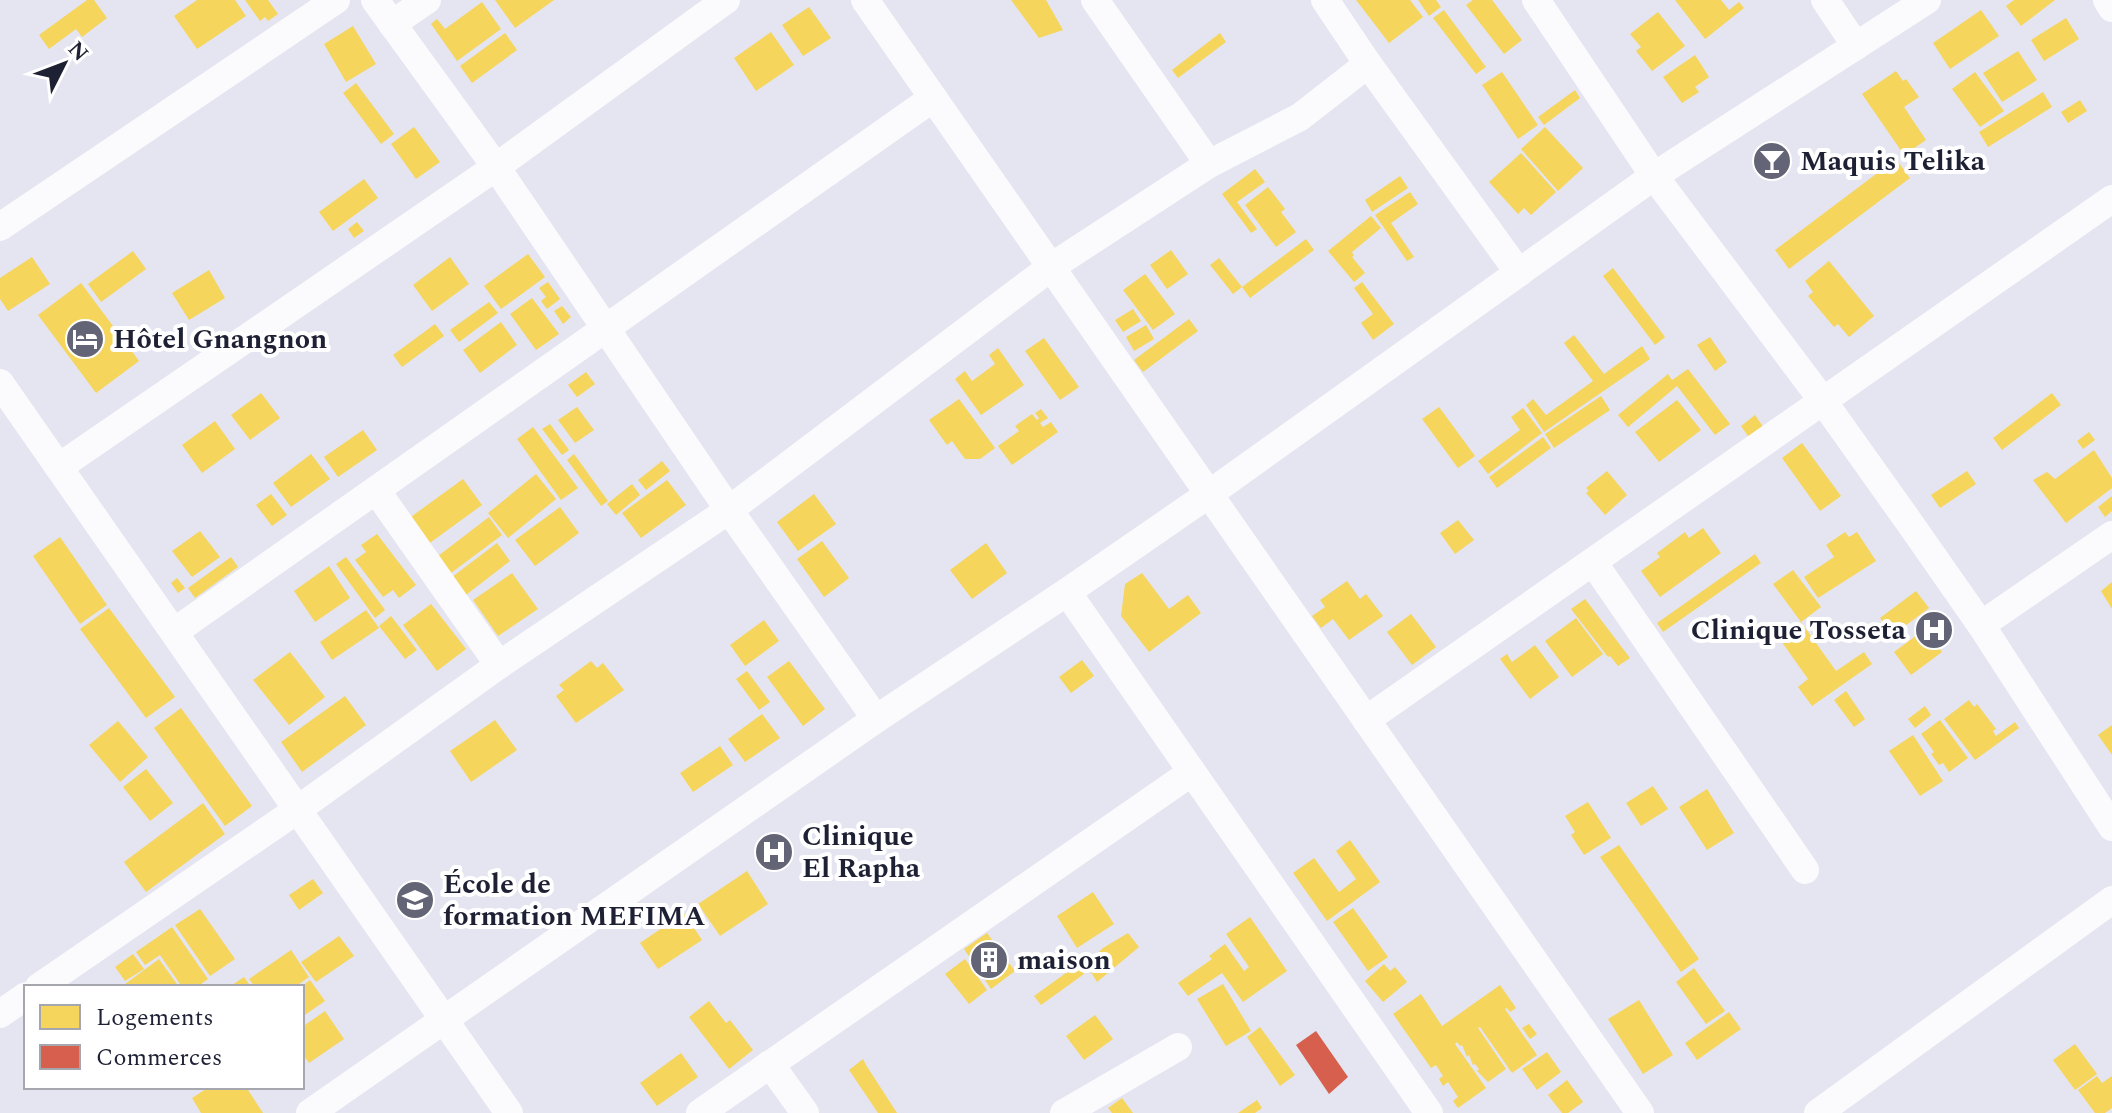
<svg xmlns="http://www.w3.org/2000/svg" width="2112" height="1113" font-family="Spectral,serif">
<style>
.homes{fill:#f6d55c}
.shops{fill:#d6604d}
.lines{fill:none;stroke-linecap:round;stroke-linejoin:round}
.minor{stroke:#fbfbfd;stroke-width:28}
.labels{text-anchor:middle;dominant-baseline:central;stroke-width:8;stroke-linejoin:round;paint-order:stroke}
.poi-label{font-size:28px;font-weight:bold;fill:#1e2034;stroke:#fff;text-anchor:start}
</style>
<rect width="100%" height="100%" fill="#e4e5f1"/>
<g class="homes">
<path d="M87 0H94L107 18 82 37 76 29 49 49 39 35Z"/>
<path d="M197 0H235L246 16 197 49 174 16Z"/>
<path d="M245 0H268L278 14 268 21 265 17 260 21Z"/>
<path d="M495 0H554L515 28Z"/>
<path d="M1011 0H1046L1063 30 1039 38Z"/>
<path d="M1356 0H1410L1423 17 1389 43Z"/>
<path d="M1418 0H1436L1441 7 1429 16Z"/>
<path d="M1473 0H1492L1522 40 1504 54 1466 5Z"/>
<path d="M1675 0H1721L1729 10 1739 2 1744 8 1705 39Z"/>
<path d="M2014 0H2055L2021 26 2006 6Z"/>
<path d="M482 2 501 29 457 61 431 24 437 19 445 29Z"/>
<path d="M809 7 831 38 803 56 782 25Z"/>
<path d="M1444 10 1486 67 1476 74 1433 18Z"/>
<path d="M1981 10 1999 36 1950 69 1933 43Z"/>
<path d="M1658 12 1685 46 1652 71 1636 51 1641 47 1630 34Z"/>
<path d="M2066 18 2079 39 2044 61 2031 40Z"/>
<path d="M353 26 376 64 346 82 324 44Z"/>
<path d="M771 32 794 65 756 91 734 58Z"/>
<path d="M505 33 517 50 472 83 460 66Z"/>
<path d="M1220 33 1226 42 1178 78 1172 70Z"/>
<path d="M2018 51 2037 80 2002 102 1983 73Z"/>
<path d="M1695 55 1709 77 1695 87 1699 92 1682 103 1663 77Z"/>
<path d="M1896 71 1903 81 1906 79 1919 97 1904 107 1926 140 1904 155 1862 94Z"/>
<path d="M1502 72 1538 125 1518 139 1482 85Z"/>
<path d="M1975 72 2004 111 1980 127 1952 89Z"/>
<path d="M356 83 394 134 381 144 343 93Z"/>
<path d="M1575 90 1580 98 1544 125 1538 117Z"/>
<path d="M2043 92 2052 107 1988 147 1979 132Z"/>
<path d="M2080 100 2087 111 2068 123 2061 112Z"/>
<path d="M414 127 440 162 416 179 391 144Z"/>
<path d="M1545 127 1583 168 1558 191 1521 149Z"/>
<path d="M1521 153 1556 192 1531 215 1524 208 1518 214 1489 182Z"/>
<path d="M1896 159 1910 178 1789 269 1775 250Z"/>
<path d="M1255 169 1265 182 1237 202 1257 229 1251 233 1222 194Z"/>
<path d="M1400 176 1408 188 1372 212 1365 200Z"/>
<path d="M364 179 378 198 333 231 319 212Z"/>
<path d="M1268 187 1285 209 1281 212 1296 232 1276 247 1245 205Z"/>
<path d="M1410 192 1418 204 1391 223 1414 257 1407 261 1375 215Z"/>
<path d="M1371 216 1381 228 1352 252 1354 256 1352 257 1365 273 1354 282 1328 251Z"/>
<path d="M357 222 364 231 354 238 348 229Z"/>
<path d="M1306 239 1314 250 1250 298 1242 287Z"/>
<path d="M1171 250 1188 274 1167 289 1150 265Z"/>
<path d="M133 251 146 269 101 302 88 284Z"/>
<path d="M528 254 545 277 501 309 484 286Z"/>
<path d="M32 257 50 284 8 311 0 299V278Z"/>
<path d="M450 257 469 284 432 311 413 285Z"/>
<path d="M1219 258 1242 287 1233 294 1210 265Z"/>
<path d="M1829 261 1874 316 1849 337 1838 324 1834 327 1808 296 1813 292 1805 281Z"/>
<path d="M1613 268 1665 337 1655 345 1603 276Z"/>
<path d="M209 270 225 298 189 320 172 293Z"/>
<path d="M1145 274 1175 314 1153 330 1123 290Z"/>
<path d="M548 282 560 299 547 309 541 301 546 297 539 288Z"/>
<path d="M1362 282 1394 324 1373 340 1361 323 1373 314 1354 288Z"/>
<path d="M81 283 139 361 96 393 38 315Z"/>
<path d="M532 298 559 334 536 350 510 314Z"/>
<path d="M489 302 498 313 459 342 450 330Z"/>
<path d="M562 306 571 317 563 324 554 311Z"/>
<path d="M1133 309 1141 321 1123 332 1115 320Z"/>
<path d="M1189 319 1198 331 1143 372 1134 360Z"/>
<path d="M501 322 517 345 480 373 463 350Z"/>
<path d="M435 324 444 336 402 367 393 355Z"/>
<path d="M1146 325 1154 339 1134 351 1126 337Z"/>
<path d="M1574 335 1604 374 1642 346 1650 359 1544 432 1526 405 1533 399 1546 415 1593 381 1564 343Z"/>
<path d="M1710 337 1727 362 1715 371 1697 345Z"/>
<path d="M1044 338 1079 387 1060 400 1025 351Z"/>
<path d="M998 348 1024 385 981 415 955 379 965 371 972 381 995 364 989 355Z"/>
<path d="M1688 369 1730 424 1715 435 1677 386 1628 427 1618 415 1668 374 1672 380Z"/>
<path d="M586 372 595 384 577 397 568 385Z"/>
<path d="M261 393 280 418 250 440 231 415Z"/>
<path d="M2052 393 2061 405 2002 450 1993 438Z"/>
<path d="M1601 396 1610 410 1554 448 1545 434Z"/>
<path d="M959 399 995 448 980 459H965L952 441 947 445 929 420Z"/>
<path d="M1677 400 1701 430 1659 462 1635 432Z"/>
<path d="M577 407 594 430 575 443 558 420Z"/>
<path d="M1439 407 1475 456 1458 468 1422 419Z"/>
<path d="M1523 408 1542 433 1488 474 1478 461 1520 430 1511 417Z"/>
<path d="M1041 409 1048 418 1040 423 1043 427 1051 422 1058 432 1012 465 998 446 1019 431 1015 426 1032 414 1037 420 1039 418 1035 413Z"/>
<path d="M1755 415 1764 428 1750 439 1741 426Z"/>
<path d="M215 421 235 449 202 473 182 445Z"/>
<path d="M550 424 569 450 562 455 542 429Z"/>
<path d="M533 427 578 488 561 500 517 439Z"/>
<path d="M363 430 377 450 338 477 324 457Z"/>
<path d="M2089 432 2095 440 2083 449 2077 441Z"/>
<path d="M1543 437 1551 448 1497 488 1489 477Z"/>
<path d="M1802 443 1841 496 1820 511 1782 458Z"/>
<path d="M2094 450 2112 478V488L2066 523 2033 480 2047 472 2055 479Z"/>
<path d="M311 454 330 479 291 507 273 483Z"/>
<path d="M574 454 608 501 601 506 567 460Z"/>
<path d="M662 461 670 471 646 490 638 480Z"/>
<path d="M1607 471 1627 495 1605 515 1586 493 1589 491 1586 488Z"/>
<path d="M1967 471 1976 484 1940 508 1931 495Z"/>
<path d="M536 474 556 499 508 538 488 513Z"/>
<path d="M463 479 482 505 427 545 408 519Z"/>
<path d="M667 480 686 505 641 538 622 513Z"/>
<path d="M632 484 640 495 616 515 607 504Z"/>
<path d="M271 494 287 515 272 526 256 505Z"/>
<path d="M814 494 836 524 798 551 777 522Z"/>
<path d="M2112 496V511L2105 517 2098 507Z"/>
<path d="M560 507 579 533 535 566 515 540Z"/>
<path d="M489 517 502 535 451 573 438 556Z"/>
<path d="M1458 520 1474 540 1455 554 1440 533Z"/>
<path d="M1703 528 1721 553 1660 597 1641 571 1660 557 1657 553 1685 532 1689 538Z"/>
<path d="M200 531 220 557 192 577 172 551Z"/>
<path d="M1845 532 1849 537 1857 532 1876 561 1818 598 1804 577 1834 557 1826 545Z"/>
<path d="M377 534 416 585 399 598 393 590 383 597 355 560 366 552 361 545Z"/>
<path d="M60 537 107 605 80 624 33 556Z"/>
<path d="M822 541 849 578 824 597 797 559Z"/>
<path d="M497 543 510 561 462 598 448 580Z"/>
<path d="M986 543 1007 573 972 599 950 570Z"/>
<path d="M1755 554 1761 563 1663 632 1657 623Z"/>
<path d="M231 557 238 567 195 598 188 588Z"/>
<path d="M346 557 385 610 375 618 336 564Z"/>
<path d="M329 566 350 598 315 622 294 591Z"/>
<path d="M1793 570 1821 607 1801 622 1773 584Z"/>
<path d="M512 573 538 609 498 636 473 600Z"/>
<path d="M1142 573 1169 609 1188 595 1201 613 1149 652 1121 616 1125 584Z"/>
<path d="M177 578 185 588 178 593 171 583Z"/>
<path d="M1347 581 1360 599 1366 594 1383 616 1349 640 1333 619 1321 628 1312 616 1325 607 1320 600Z"/>
<path d="M2112 582V609L2101 591Z"/>
<path d="M1916 591 1929 608 1893 635 1880 618Z"/>
<path d="M1585 599 1630 658 1618 666 1610 656 1608 657 1571 609Z"/>
<path d="M431 604 466 649 437 671 403 625Z"/>
<path d="M109 608 175 697 146 718 80 629Z"/>
<path d="M366 610 379 628 332 660 320 642Z"/>
<path d="M1411 614 1436 647 1412 665 1387 632Z"/>
<path d="M391 616 417 650 405 659 379 626Z"/>
<path d="M1576 618 1603 654 1572 677 1545 641Z"/>
<path d="M764 620 779 641 745 666 730 645Z"/>
<path d="M1801 622 1836 671 1864 652 1872 664 1812 706 1798 687 1808 679 1779 638Z"/>
<path d="M1925 629 1942 652 1911 675 1894 652Z"/>
<path d="M1535 645 1559 677 1530 699 1500 659 1507 654 1512 662Z"/>
<path d="M290 652 325 697 289 725 253 680Z"/>
<path d="M1082 660 1094 676 1071 693 1059 677Z"/>
<path d="M591 661 597 668 603 663 624 690 576 723 556 696 564 690 559 685Z"/>
<path d="M789 661 825 709 803 726 767 677Z"/>
<path d="M747 671 770 702 759 710 736 679Z"/>
<path d="M1846 691 1865 719 1854 727 1834 700Z"/>
<path d="M345 696 366 725 302 772 281 742Z"/>
<path d="M1969 700 1974 707 1977 704 1996 729 1993 731 1996 736 2015 722 2019 728 1975 760 1944 719Z"/>
<path d="M1925 706 1931 715 1915 728 1908 719Z"/>
<path d="M181 708 252 806 225 826 154 728Z"/>
<path d="M762 714 780 738 745 762 728 739Z"/>
<path d="M495 720 517 750 471 782 450 751Z"/>
<path d="M1940 720 1968 758 1949 772 1943 763 1939 765 1931 754 1934 752 1921 734Z"/>
<path d="M118 721 148 757 120 782 89 745Z"/>
<path d="M2112 725V755L2098 735Z"/>
<path d="M1913 735 1943 781 1920 796 1889 751Z"/>
<path d="M720 746 733 765 693 792 680 773Z"/>
<path d="M146 769 173 803 150 821 123 787Z"/>
<path d="M1653 786 1668 809 1641 826 1626 803Z"/>
<path d="M1707 789 1734 833 1707 850 1679 807Z"/>
<path d="M1588 802 1611 838 1584 855 1571 835 1575 832 1565 816Z"/>
<path d="M203 803 225 834 146 892 124 862Z"/>
<path d="M1350 840 1380 882 1327 921 1293 873 1314 858 1339 892 1356 879 1336 851Z"/>
<path d="M1619 845 1699 959 1681 972 1600 857Z"/>
<path d="M747 871 768 904 720 936 698 904Z"/>
<path d="M313 879 323 893 299 910 289 895Z"/>
<path d="M1093 892 1114 924 1077 948 1057 916Z"/>
<path d="M1353 908 1388 957 1368 971 1333 922Z"/>
<path d="M200 909 235 959 210 976 175 925Z"/>
<path d="M684 913 702 940 658 969 640 943Z"/>
<path d="M1250 917 1287 971 1243 1002 1222 973 1188 996 1178 983 1212 959 1209 956 1225 944 1244 971 1249 967 1226 934Z"/>
<path d="M172 927 208 979 197 987H182L160 955 145 965 136 952Z"/>
<path d="M987 933 1015 971 991 989 964 949Z"/>
<path d="M1128 933 1139 947 1097 982 1086 964 1103 948Z"/>
<path d="M339 936 354 956 316 982 301 962Z"/>
<path d="M291 950 309 977 295 987H255L249 979Z"/>
<path d="M133 954 144 969 125 981 115 967Z"/>
<path d="M159 959 179 987H121Z"/>
<path d="M965 959 987 990 969 1004 945 974Z"/>
<path d="M1384 964 1390 971 1395 967 1407 982 1383 1002 1365 981Z"/>
<path d="M1077 965 1084 974 1041 1005 1034 996Z"/>
<path d="M1694 968 1725 1011 1706 1024 1676 982Z"/>
<path d="M244 977 251 987H229Z"/>
<path d="M310 980 325 1001 302 1017V986Z"/>
<path d="M1223 984 1251 1031 1226 1046 1197 999Z"/>
<path d="M1500 985 1516 1008 1510 1012 1507 1008 1505 1009 1537 1055 1512 1073 1480 1027 1478 1028 1506 1069 1488 1082 1477 1071 1479 1069 1475 1064 1473 1065 1469 1055 1467 1057 1462 1045 1460 1046 1457 1042 1455 1044 1486 1088 1458 1108 1453 1101 1458 1097 1448 1082 1443 1086 1439 1079 1443 1076 1436 1065 1431 1068 1393 1014 1421 994 1442 1026Z"/>
<path d="M1639 1000 1673 1055 1643 1074 1608 1019Z"/>
<path d="M709 1001 726 1023 730 1020 753 1050 729 1069 689 1017Z"/>
<path d="M325 1011 344 1039 309 1063 302 1053V1027Z"/>
<path d="M1729 1012 1741 1029 1697 1060 1685 1043Z"/>
<path d="M1095 1015 1113 1039 1084 1060 1066 1036Z"/>
<path d="M1529 1024 1537 1034 1530 1039 1522 1028Z"/>
<path d="M1260 1027 1295 1075 1280 1086 1247 1037Z"/>
<path d="M2075 1044 2097 1074 2075 1090 2053 1060Z"/>
<path d="M1547 1052 1561 1072 1537 1090 1522 1069Z"/>
<path d="M681 1053 698 1077 657 1106 640 1083Z"/>
<path d="M863 1059 866 1065 897 1113H878L849 1070Z"/>
<path d="M2097 1076 2102 1083 2112 1076V1108L2105 1113H2095L2078 1090Z"/>
<path d="M1567 1080 1583 1102 1568 1113H1562L1548 1095Z"/>
<path d="M209 1087H246L263 1113H201L192 1098Z"/>
<path d="M1122 1098 1133 1113H1112L1108 1108Z"/>
<path d="M1257 1100 1262 1108 1255 1113H1238Z"/>
</g>
<path class="shops" d="M1316 1031 1348 1077 1329 1094 1296 1045Z"/>
<g class="lines">
<g class="minor">
<path d="M375 0 496 167 729 510 876 719"/>
<path d="M865 0 1640 1113"/>
<path d="M1095 0 1209 164"/>
<path d="M1325 0 1368 64 1519 273"/>
<path d="M1536 0 1654 176 1823 401 1909 522 1981 625 2112 827"/>
<path d="M1825 0 1856 46"/>
<path d="M2107 0 2112 8"/>
<path d="M392 24 427 0"/>
<path d="M0 227 336 0"/>
<path d="M0 383 509 1113"/>
<path d="M59 467 496 167 726 0"/>
<path d="M376 490 499 665"/>
<path d="M1593 562 1805 870"/>
<path d="M1067 592 1429 1113"/>
<path d="M1981 625 2112 535"/>
<path d="M174 632 933 98"/>
<path d="M1366 720 2112 199"/>
<path d="M39 987 297 810 499 665 729 510 1051 267 1209 164 1300 117 1368 64"/>
<path d="M0 1014 26 996"/>
<path d="M770 1064 805 1113"/>
<path d="M310 1113 876 719 1067 592 1209 494 1654 176 1927 0"/>
<path d="M700 1113 1192 772"/>
<path d="M1064 1113 1178 1047"/>
<path d="M1818 1113 2112 900"/>
</g>
</g>
<defs>
<symbol id="bar-disc" viewBox="-11 -11 22 22"><circle r="9.5" fill="#636576" stroke="#fff"/><path d="M-6-5H6L.8 .8V4.5H3.5V6h-7V4.5H-.8V.8Z" fill="#fff"/></symbol>
<symbol id="hotel-disc" viewBox="-11 -11 22 22"><circle r="9.5" fill="#636576" stroke="#fff"/><path d="M-6-4.5h1.5V1H6V5H4.5V3h-9V5H-6ZM-4 0a1.8 1.8 0 1 1 3.6 0ZM.5 0V-2.5h3Q6-2.5 6 0Z" fill="#fff"/></symbol>
<symbol id="hospital-disc" viewBox="-11 -11 22 22"><circle r="9.5" fill="#636576" stroke="#fff"/><path d="M-5-5h3v3.5h4V-5h3V5h-3V1.5h-4V5h-3Z" fill="#fff"/></symbol>
<symbol id="school-disc" viewBox="-11 -11 22 22"><circle r="9.5" fill="#636576" stroke="#fff"/><path d="M0-5L7-2L0 1L-7-2ZM-4 1L0 2.5L4 1V4Q0 6-4 4Z" fill="#fff"/></symbol>
<symbol id="building-disc" viewBox="-11 -11 22 22"><circle r="9.5" fill="#636576" stroke="#fff"/><path d="M-4-6H4V6H1V3H-1V6H-4ZM-2.5-4.3h1.7v1.8h-1.7ZM.8-4.3h1.7v1.8H.8ZM-2.5-1h1.7V.8h-1.7ZM.8-1h1.7V.8H.8Z" fill="#fff"/></symbol>
</defs>
<g fill-rule="evenodd">
<use href="#bar-disc" x="1750" y="139" width="44" height="44"/>
<use href="#hotel-disc" x="63" y="317" width="44" height="44"/>
<use href="#hospital-disc" x="1912" y="608" width="44" height="44"/>
<use href="#hospital-disc" x="752" y="830" width="44" height="44"/>
<use href="#school-disc" x="393" y="878" width="44" height="44"/>
<use href="#building-disc" x="967" y="938" width="44" height="44"/>
</g>
<g class="labels">
<g class="poi-label">
<text x="1800" y="161">Maquis Telika</text>
<text x="113" y="339">Hôtel Gnangnon</text>
<text x="1906" y="630" text-anchor="end">Clinique Tosseta</text>
<text x="802" y="836">Clinique<tspan x="802" dy="32">El Rapha</tspan></text>
<text x="443" y="884">École de<tspan x="443" dy="32">formation MEFIMA</tspan></text>
<text x="1017" y="960">maison</text>
</g>
</g>
<rect x="24" y="985" width="280" height="104" fill="#ffffff" stroke="#a5a6ae" stroke-width="2"/>
<rect x="40" y="1005" width="40" height="24" fill="#f6d55c" stroke="#a5a6ae" stroke-width="2"/>
<text x="96" y="1025" font-size="24" fill="#1e2034">Logements</text>
<rect x="40" y="1045" width="40" height="24" fill="#d6604d" stroke="#a5a6ae" stroke-width="2"/>
<text x="96" y="1065" font-size="24" fill="#1e2034">Commerces</text>
<g transform="translate(64 64) rotate(48)" stroke="#ffffff" stroke-width="6" paint-order="stroke">
<path d="M0-6L14 30L0 20L-14 30Z" fill="#1e2034"/>
<text y="-12" font-size="22" font-weight="bold" text-anchor="middle" fill="#1e2034">N</text>
</g>
</svg>
